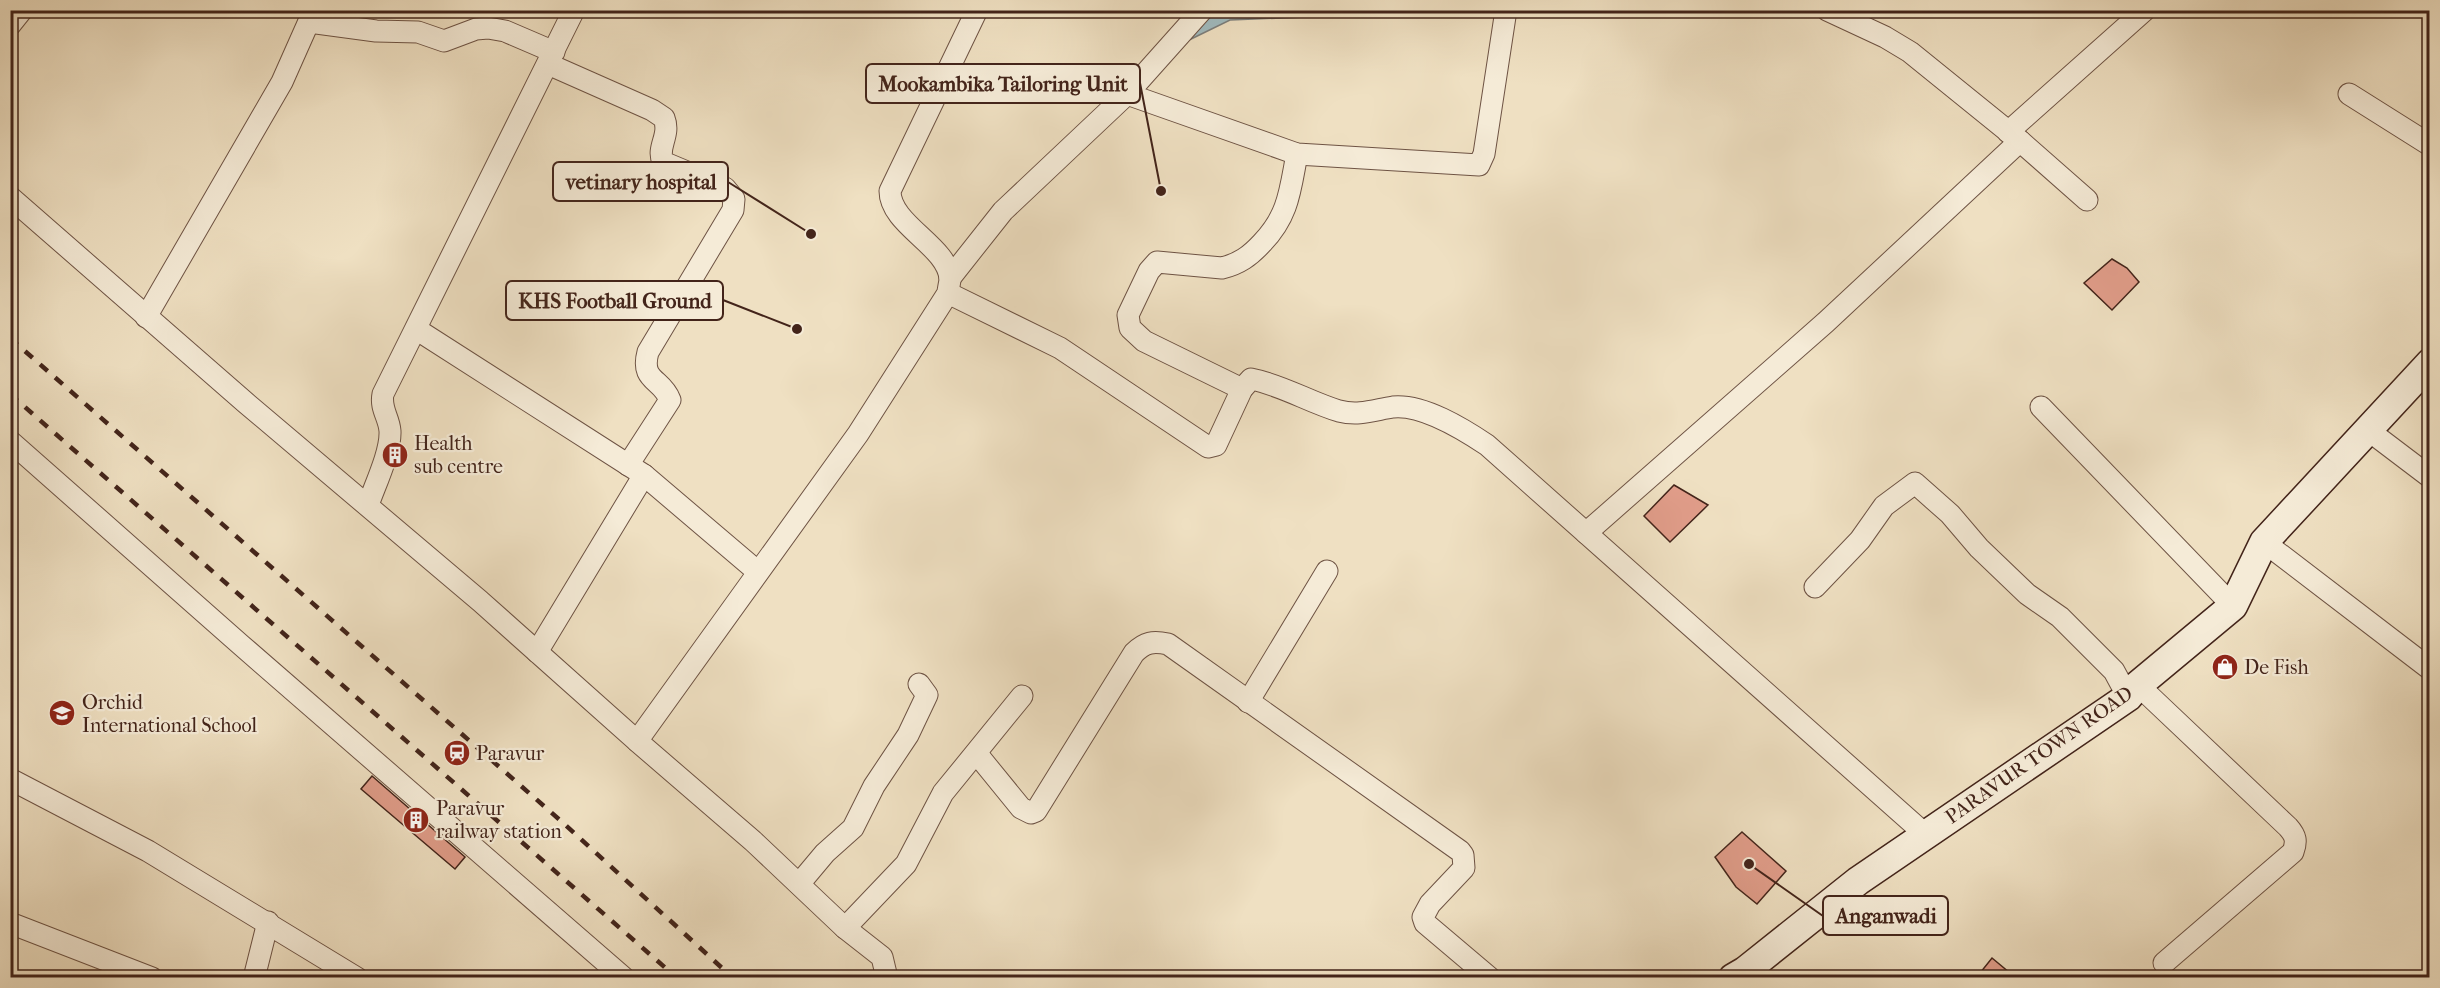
<svg xmlns="http://www.w3.org/2000/svg" width="2440" height="988" font-family="'IM FELL French Canon',serif">
<style>
.water{fill:#a0babe;stroke:#7b7e7c;stroke-width:1.5}
.lines{fill:none;stroke-linecap:round;stroke-linejoin:round}
.shore{stroke:#726f6c;stroke-width:1.5}
.building{fill:#e19d8a;stroke:#43241a;stroke-width:1.5}
.street-casing{stroke:#6e5344;stroke-width:23}
.secondary-casing{stroke:#43241a;stroke-width:31}
.street{stroke:#f5ebd7;stroke-width:21}
.secondary{stroke:#f5ebd7;stroke-width:28}
.rail{stroke:#43241a;stroke-width:4.5;stroke-dasharray:10 10;stroke-linecap:butt}
.labels{text-anchor:middle;dominant-baseline:central;stroke-width:4.5;stroke-linejoin:round;paint-order:stroke}
.poi-label{font-size:20px;fill:#43241a;stroke:#f5ebd7;text-anchor:start}
.street-label{font-size:20px;fill:#43241a;stroke:#f5ebd7}
.leader{fill:none;stroke:#43241a;stroke-width:2}
.callout-dot{fill:#43241a;stroke:#f5ebd7;stroke-width:2}
.callout{fill:#f5ebd7;stroke:#43241a;stroke-width:2}
.callout-label{font-size:21px;text-anchor:middle;font-weight:bold;fill:#43241a}
</style>
<rect width="100%" height="100%" fill="#efe0c2"/>
<filter id="stains"><feTurbulence type="fractalNoise" baseFrequency=".00333" numOctaves="4"/><feColorMatrix values="0 0 0 0 .2 0 0 0 0 .09 0 0 0 0 .02 0 0 0 .5 -.17"/></filter>
<radialGradient id="worn" r=".72"><stop offset=".6" stop-color="#630" stop-opacity="0"/><stop offset="1" stop-color="#630" stop-opacity=".3"/></radialGradient>
<path class="water" d="M1215 11H1310L1306 17 1230 20 1187 41Z"/>
<g class="lines">
<path class="shore" d="M1219 10V15L1222 17 1230 14 1303 10"/>
</g>
<g class="building">
<path d="M2112 259 2127 268 2139 282 2112 310 2084 283Z"/>
<path d="M1674 485 1708 505 1670 542 1644 516Z"/>
<path d="M372 776 465 857 455 869 361 789Z"/>
<path d="M1742 832 1786 871 1757 904 1736 887 1715 857Z"/>
<path d="M1992 958 2016 978H1976Z"/>
</g>
<g class="lines">
<defs>
<g id="street">
<path d="M1827 10 1885 37 1910 52 2020 141 2087 200"/>
<path d="M309 22 376 31 418 32 444 41 476 29 488 28 505 31 554 52"/>
<path d="M10 25 22 10"/>
<path d="M548 64 652 110 664 118C671 136 656 147 663 162L725 188 734 199 733 210 648 352C640 382 662 378 670 400L628 465"/>
<path d="M1127 94 1297 154 1479 165 1484 154 1506 10"/>
<path d="M2349 94 2430 145"/>
<path d="M2008 132 2145 10"/>
<path d="M10 197 246 403 480 601 637 741"/>
<path d="M950 278 1003 211 1127 94 1202 10"/>
<path d="M948 293 1060 348 1208 447 1216 445 1242 389 1251 379C1282 385 1309 402 1339 411 1359 416 1374 410 1393 407 1423 404 1463 429 1487 445L1926 835"/>
<path d="M146 317 282 82 314 10"/>
<path d="M416 329 644 475 758 572"/>
<path d="M1242 389 1144 341 1130 328 1128 315 1149 271 1157 262 1222 268C1239 264 1250 256 1262 243 1289 215 1290 190 1297 154"/>
<path d="M2041 407 2233 606"/>
<path d="M2368 430 2430 477"/>
<path d="M10 441 241 645 624 978"/>
<path d="M368 505C375 485 391 452 390 431 389 417 380 409 383 394L574 10"/>
<path d="M1586 533 1826 322 2020 141"/>
<path d="M2264 542 2430 669"/>
<path d="M1815 587 1860 540 1884 506 1915 483 1950 514 1979 548 2027 594 2060 617 2114 671 2128 697"/>
<path d="M537 652 644 475"/>
<path d="M2138 685 2288 827C2296 836 2297 841 2293 852L2164 963"/>
<path d="M1248 702 1327 571"/>
<path d="M977 754 1021 808 1031 813 1036 811 1134 653C1145 642 1153 641 1168 644L1460 851 1463 855 1464 868 1430 904 1423 917 1425 923 1490 978"/>
<path d="M10 779 148 851 357 978"/>
<path d="M799 884 825 853 853 828 874 786 908 735 927 695 919 684"/>
<path d="M10 923 152 978"/>
<path d="M845 928 906 864 943 793 1022 696"/>
<path d="M254 978 268 922"/>
<path d="M887 978 882 957 845 928 753 841 637 741 858 434 948 293C948 288 950 283 950 279 948 246 890 225 890 191L977 10"/>
</g>
<path id="secondary" d="M1733 978 1745 971 1858 881 2128 697 2138 685 2233 606 2264 542 2430 363"/>
</defs>
<use href="#street" class="street-casing"/>
<use href="#secondary" class="secondary-casing"/>
<use href="#street" class="street"/>
<use href="#secondary" class="secondary"/>
<g class="rail">
<path d="M10 338 561 821 733 978"/>
<path d="M10 394 677 978"/>
</g>
</g>
<defs>
<symbol id="building-disc" viewBox="-11 -11 22 22"><circle r="9.5" fill="#8f2418" stroke="#f5ebd7"/><path d="M-4-6H4V6H1V3H-1V6H-4ZM-2.5-4.3h1.7v1.8h-1.7ZM.8-4.3h1.7v1.8H.8ZM-2.5-1h1.7V.8h-1.7ZM.8-1h1.7V.8H.8Z" fill="#fff"/></symbol>
<symbol id="shop-disc" viewBox="-11 -11 22 22"><circle r="9.5" fill="#8f2418" stroke="#f5ebd7"/><path d="M-5-2.5h2.3a2.7 3.5 0 0 1 5.4 0H5L5.5 6h-11ZM-1.5-2.5h3a1.5 2.3 0 0 0-3 0Z" fill="#fff"/></symbol>
<symbol id="school-disc" viewBox="-11 -11 22 22"><circle r="9.5" fill="#8f2418" stroke="#f5ebd7"/><path d="M0-5L7-2L0 1L-7-2ZM-4 1L0 2.5L4 1V4Q0 6-4 4Z" fill="#fff"/></symbol>
<symbol id="station-disc" viewBox="-11 -11 22 22"><circle r="9.5" fill="#8f2418" stroke="#f5ebd7"/><path d="M-3-6H3Q5-6 5-4V2Q5 4 3 4L4.5 6H3L1.5 4h-3L-3 6H-4.5L-3 4Q-5 4-5 2V-4Q-5-6-3-6ZM-3.5-4v3h7v-3ZM-3.5 1v1.5H-2V1ZM2 1v1.5H3.5V1Z" fill="#fff"/></symbol>
</defs>
<g fill-rule="evenodd">
<use href="#building-disc" x="380" y="440" width="30" height="30"/>
<use href="#shop-disc" x="2210" y="652" width="30" height="30"/>
<use href="#school-disc" x="47" y="698" width="30" height="30"/>
<use href="#station-disc" x="442" y="738" width="30" height="30"/>
<use href="#building-disc" x="401" y="805" width="30" height="30"/>
</g>
<g class="labels">
<g class="poi-label">
<text x="414" y="443">Health<tspan x="414" dy="23">sub centre</tspan></text>
<text x="2244" y="667">De Fish</text>
<text x="82" y="702">Orchid<tspan x="82" dy="23">International School</tspan></text>
<text x="476" y="753">Paravur</text>
<text x="436" y="808">Paravur<tspan x="436" dy="23">railway station</tspan></text>
</g>
<g class="street-label">
<text transform="translate(2039 755) rotate(-35)">PARAVUR TOWN ROAD</text>
</g>
</g>
<path class="leader" d="M1161 191L1140 83M811 234L728 182M797 329L723 300M1749 864L1823 916"/>
<g class="callout-dot">
<circle cx="1161" cy="191" r="6"/>
<circle cx="811" cy="234" r="6"/>
<circle cx="797" cy="329" r="6"/>
<circle cx="1749" cy="864" r="6"/>
</g>
<g class="callout">
<rect x="866" y="64" width="274" height="39" rx="6"/>
<rect x="553" y="162" width="175" height="39" rx="6"/>
<rect x="506" y="281" width="217" height="39" rx="6"/>
<rect x="1823" y="896" width="125" height="39" rx="6"/>
</g>
<g class="callout-label">
<text x="1003" y="91">Mookambika Tailoring Unit</text>
<text x="641" y="189">vetinary hospital</text>
<text x="615" y="308">KHS Football Ground</text>
<text x="1886" y="923">Anganwadi</text>
</g>
<rect width="2440" height="988" fill="none" stroke="#efe0c2" stroke-width="36"/>
<rect x="12" y="12" width="2416" height="964" fill="none" stroke="#43241a" stroke-width="3"/>
<rect x="18" y="18" width="2404" height="952" fill="none" stroke="#43241a" stroke-width="1.5"/>
<rect width="100%" height="100%" filter="url(#stains)"/>
<rect width="100%" height="100%" fill="url(#worn)"/>
</svg>
